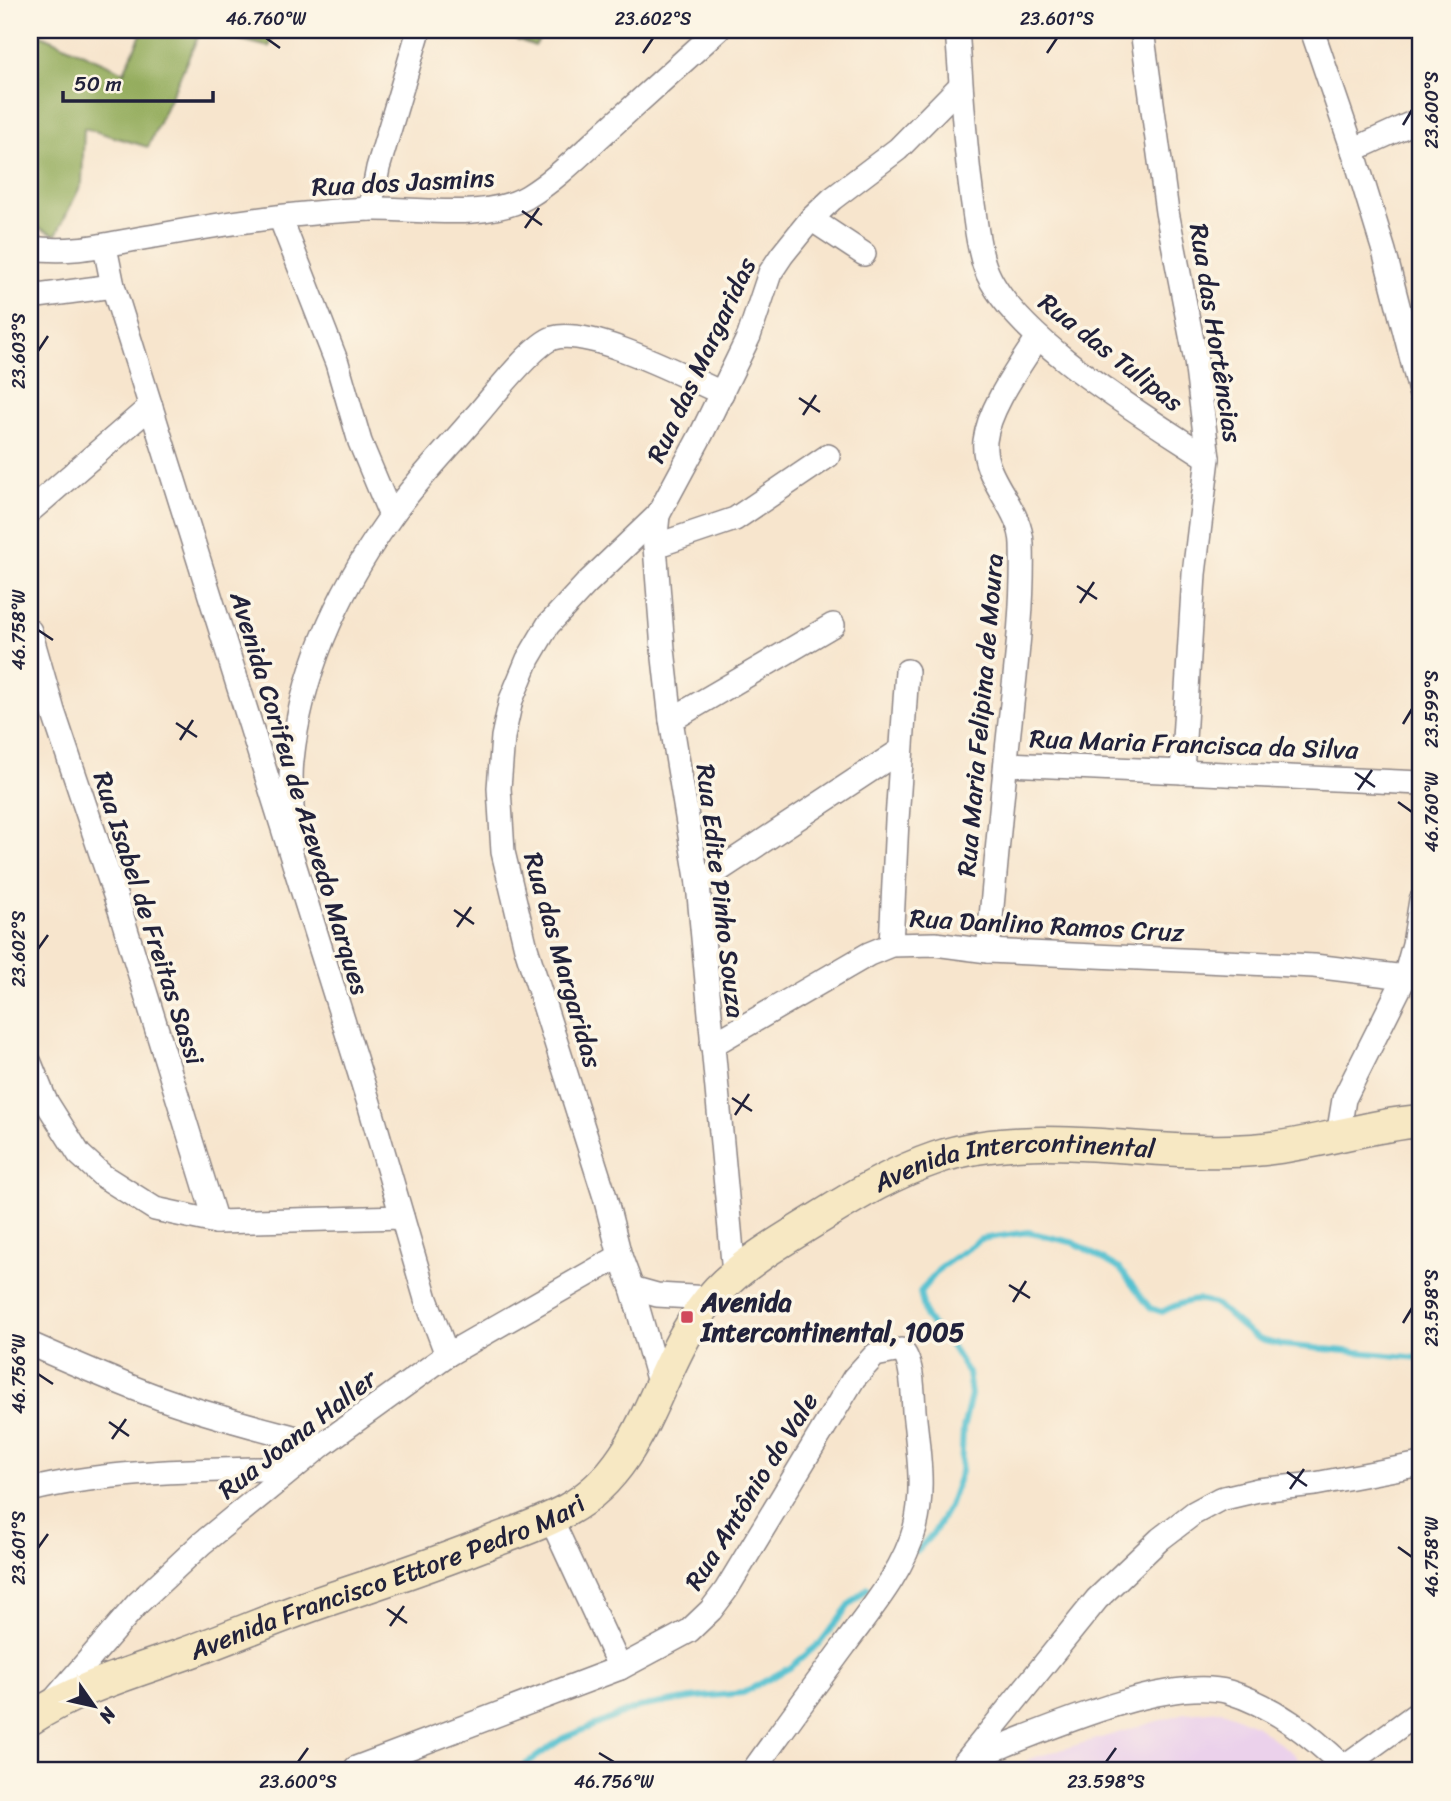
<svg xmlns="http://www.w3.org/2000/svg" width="1451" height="1801" font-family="Sriracha,sans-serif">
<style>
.built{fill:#ebd1eb}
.forest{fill:#95ad5f;stroke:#5c684d;stroke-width:2}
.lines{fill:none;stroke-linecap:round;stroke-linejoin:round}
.stream{stroke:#56c1d0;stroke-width:6}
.street-casing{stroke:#8c8484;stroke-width:26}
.secondary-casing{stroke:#8c8484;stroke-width:35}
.street{stroke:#fff;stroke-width:23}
.secondary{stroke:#f7e8c3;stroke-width:32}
.ticks{fill:none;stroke:#22223b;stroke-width:2.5}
.poi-dot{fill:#d1495b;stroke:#fcf5e5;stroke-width:2.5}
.labels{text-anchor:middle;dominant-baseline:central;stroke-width:7;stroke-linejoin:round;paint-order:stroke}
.street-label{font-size:26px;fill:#22223b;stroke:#fcf5e5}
.poi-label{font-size:26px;font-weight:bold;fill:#22223b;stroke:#fcf5e5;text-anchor:start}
.neatline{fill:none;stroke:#22223b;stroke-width:2.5}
.ticks-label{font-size:18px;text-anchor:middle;fill:#22223b}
</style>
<rect width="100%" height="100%" fill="#fcf5e5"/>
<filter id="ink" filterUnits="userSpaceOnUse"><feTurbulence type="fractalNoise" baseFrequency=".0143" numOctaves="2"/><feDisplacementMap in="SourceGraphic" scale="14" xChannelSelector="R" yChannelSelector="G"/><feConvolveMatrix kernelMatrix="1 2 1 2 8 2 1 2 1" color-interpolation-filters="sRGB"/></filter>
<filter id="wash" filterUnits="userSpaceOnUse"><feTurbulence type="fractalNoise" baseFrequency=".00686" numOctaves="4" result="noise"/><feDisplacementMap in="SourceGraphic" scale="28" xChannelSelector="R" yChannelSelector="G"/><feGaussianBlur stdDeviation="1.57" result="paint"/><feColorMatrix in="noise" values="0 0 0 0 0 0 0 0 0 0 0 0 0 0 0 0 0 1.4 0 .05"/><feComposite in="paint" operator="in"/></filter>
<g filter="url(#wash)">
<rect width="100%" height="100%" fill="#f7e5cd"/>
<path class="built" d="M1221 1710 1255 1725 1294 1754 1303 1765 1302 1771H1016L1029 1759 1185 1713Z"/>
<g class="forest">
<path d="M30 30 124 72 143 30H275L269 47 201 30 148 147 84 128 82 183 56 235 30 225Z"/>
<path d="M491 30H545L535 46Z"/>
</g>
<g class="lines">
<g class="stream">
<path d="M917 1551 935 1531 949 1506 961 1472 963 1429 971 1395 968 1373 951 1346 926 1318 920 1292 941 1267 981 1239 1028 1232 1075 1243 1120 1269 1150 1308 1162 1312C1219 1282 1218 1316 1259 1339 1265 1342 1274 1343 1281 1345L1421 1358"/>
<path d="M516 1771 563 1738 639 1707 691 1698 743 1693 791 1667 820 1643 850 1604 868 1588"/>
</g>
</g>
</g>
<g filter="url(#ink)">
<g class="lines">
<defs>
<g id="street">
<path d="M957 30C962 88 964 146 973 204 976 225 978 248 985 267 1010 337 1146 417 1208 458"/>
<path d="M1142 30 1167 212 1196 361 1208 458 1194 574 1182 772"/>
<path d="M1312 30 1353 150 1384 251 1421 395"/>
<path d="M1353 150 1421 119"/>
<path d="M370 209 378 168 419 30"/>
<path d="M280 217 337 363 360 442 391 516"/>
<path d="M811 219 864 254"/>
<path d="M105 247 113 286 369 1103 426 1299 447 1355"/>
<path d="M30 248C78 254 109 243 155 236 226 223 299 212 370 209 417 208 485 221 527 197 555 180 580 155 604 133 642 99 680 64 718 30"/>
<path d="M30 297 113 286"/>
<path d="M30 511 151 406"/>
<path d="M658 515 655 546 663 649 671 720 698 884 734 1273"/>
<path d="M655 546 735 519 828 456"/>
<path d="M30 631 53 711 120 910 216 1222"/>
<path d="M671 720 833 625"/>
<path d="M1006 764 1421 783"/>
<path d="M294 839C293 814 289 786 292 760 301 672 339 590 390 518 415 482 447 450 475 417 491 399 532 345 553 338 591 327 685 377 722 393"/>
<path d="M698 884 901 750"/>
<path d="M891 945 897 820 907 671"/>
<path d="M988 951C994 884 1000 817 1007 750 1014 682 1024 613 1022 544 1021 507 981 478 985 441 989 407 1020 366 1038 337"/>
<path d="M712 1045 869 954 891 945 935 944 988 951 1314 966 1405 977"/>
<path d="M30 1063 45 1100 79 1154 103 1176 155 1209 216 1222 402 1217"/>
<path d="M1338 1136 1344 1099 1405 977 1414 944 1421 900"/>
<path d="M632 1288 657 1295 710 1298"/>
<path d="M30 1344C73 1363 116 1382 160 1398 213 1417 268 1430 322 1445"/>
<path d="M660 1386 632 1288 620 1256 605 1197 526 948 503 852 499 788 503 737 511 700 528 659 548 625 587 583 658 515 702 433 749 336 770 273 782 255 811 219 832 199 898 149 960 86"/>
<path d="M30 1490C116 1469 206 1471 294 1468"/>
<path d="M551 1519 620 1668"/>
<path d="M53 1701 137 1604 201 1544 322 1445 447 1355 620 1256"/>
<path d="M970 1759C1033 1735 1165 1674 1229 1692 1274 1706 1311 1735 1344 1767"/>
<path d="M356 1768 620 1668 689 1631 711 1610 726 1590 854 1378 875 1355 901 1350C913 1360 913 1395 914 1411 918 1449 925 1490 915 1528 903 1572 870 1610 844 1646 813 1688 783 1729 753 1771"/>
<path d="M958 1771 1097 1599 1160 1539 1194 1513 1220 1499 1258 1490 1315 1484 1421 1464"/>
<path d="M1338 1771 1421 1711"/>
</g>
<g id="secondary">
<path id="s1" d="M30 1719C77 1688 131 1673 184 1654 237 1635 288 1612 342 1595 393 1578 443 1561 493 1541 518 1532 543 1523 567 1510 653 1463 654 1357 718 1290 747 1260 787 1238 822 1216 859 1193 895 1172 936 1158 1039 1124 1158 1160 1264 1149 1317 1144 1368 1125 1421 1121"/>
</g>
</defs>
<use href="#street" class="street-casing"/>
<use href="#secondary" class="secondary-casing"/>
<use href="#street" class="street"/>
<use href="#secondary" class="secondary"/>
</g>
</g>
<path class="ticks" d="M266 38 280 48M643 53 653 38M1047 53 1057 38M1403 125 1412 110M522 211 542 225M525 228 539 208M38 351 48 336M799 398 820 412M803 415 816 395M1077 586 1097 599M1080 603 1094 582M38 630 53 640M176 723 197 737M1403 724 1412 709M180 740 193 720M1355 773 1375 787M1358 790 1372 770M1398 802 1412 812M454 910 474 924M457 927 471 907M38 949 48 935M732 1098 752 1111M735 1115 749 1094M1009 1285 1030 1298M1013 1302 1026 1281M1403 1323 1412 1308M38 1374 53 1384M109 1422 129 1436M112 1439 126 1419M1287 1472 1307 1486M1290 1489 1304 1469M1398 1547 1412 1557M38 1548 48 1534M387 1609 407 1623M390 1626 404 1606M599 1753 614 1762M298 1762 308 1748M1106 1762 1116 1748"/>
<rect class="poi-dot" x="680" y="1310" width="14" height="14" rx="3.5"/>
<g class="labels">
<g class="street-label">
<text transform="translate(403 182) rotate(-3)">Rua dos Jasmins</text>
<text transform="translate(1216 333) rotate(81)">Rua das Hortências</text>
<text transform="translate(1111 352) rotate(38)">Rua das Tulipas</text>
<text transform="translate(701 360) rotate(-65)">Rua das Margaridas</text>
<text transform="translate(980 715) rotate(-85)">Rua Maria Felipina de Moura</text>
<text transform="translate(1194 744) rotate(2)">Rua Maria Francisca da Silva</text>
<text transform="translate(300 793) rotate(73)">Avenida Corifeu de Azevedo Marques</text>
<text transform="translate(721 891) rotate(83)">Rua Edite Pinho Souza</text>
<text transform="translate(149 918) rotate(72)">Rua Isabel de Freitas Sassi</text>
<text transform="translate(1047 925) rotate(3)">Rua Danlino Ramos Cruz</text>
<text transform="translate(563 960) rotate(74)">Rua das Margaridas</text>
<text stroke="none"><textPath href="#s1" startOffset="1181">Avenida Intercontinental</textPath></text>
<text transform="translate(297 1434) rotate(-38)">Rua Joana Haller</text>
<text transform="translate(751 1491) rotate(-58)">Rua Antônio do Vale</text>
<text stroke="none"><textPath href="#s1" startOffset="385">Avenida Francisco Ettore Pedro Mari</textPath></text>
</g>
<g class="poi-label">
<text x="701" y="1302">Avenida<tspan x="701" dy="30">Intercontinental, 1005</tspan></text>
</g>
</g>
<rect width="1451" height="1801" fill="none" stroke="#fcf5e5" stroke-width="77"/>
<g transform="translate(94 1706) rotate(124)" stroke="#fcf5e5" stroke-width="5" paint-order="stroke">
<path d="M0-5L12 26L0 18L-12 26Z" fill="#22223b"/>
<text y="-10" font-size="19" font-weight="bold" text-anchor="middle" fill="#22223b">N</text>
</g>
<path d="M63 91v10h150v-10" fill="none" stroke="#22223b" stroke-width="3.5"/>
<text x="74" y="91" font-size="21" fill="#22223b" stroke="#fcf5e5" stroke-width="5" paint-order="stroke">50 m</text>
<rect x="38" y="38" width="1374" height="1724" class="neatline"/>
<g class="ticks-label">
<text x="266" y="25">46.760°W</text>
<text x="653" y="25">23.602°S</text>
<text x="1057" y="25">23.601°S</text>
<text transform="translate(1432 110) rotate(-90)" y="6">23.600°S</text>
<text transform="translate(19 351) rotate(-90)" y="6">23.603°S</text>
<text transform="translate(19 630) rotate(-90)" y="6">46.758°W</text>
<text transform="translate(1432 709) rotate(-90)" y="6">23.599°S</text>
<text transform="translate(1432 812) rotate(-90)" y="6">46.760°W</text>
<text transform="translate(19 949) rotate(-90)" y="6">23.602°S</text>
<text transform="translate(1432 1308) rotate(-90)" y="6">23.598°S</text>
<text transform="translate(19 1374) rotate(-90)" y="6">46.756°W</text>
<text transform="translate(19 1548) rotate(-90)" y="6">23.601°S</text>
<text transform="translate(1432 1557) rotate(-90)" y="6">46.758°W</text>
<text x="298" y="1788">23.600°S</text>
<text x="614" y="1788">46.756°W</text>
<text x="1106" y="1788">23.598°S</text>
</g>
</svg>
